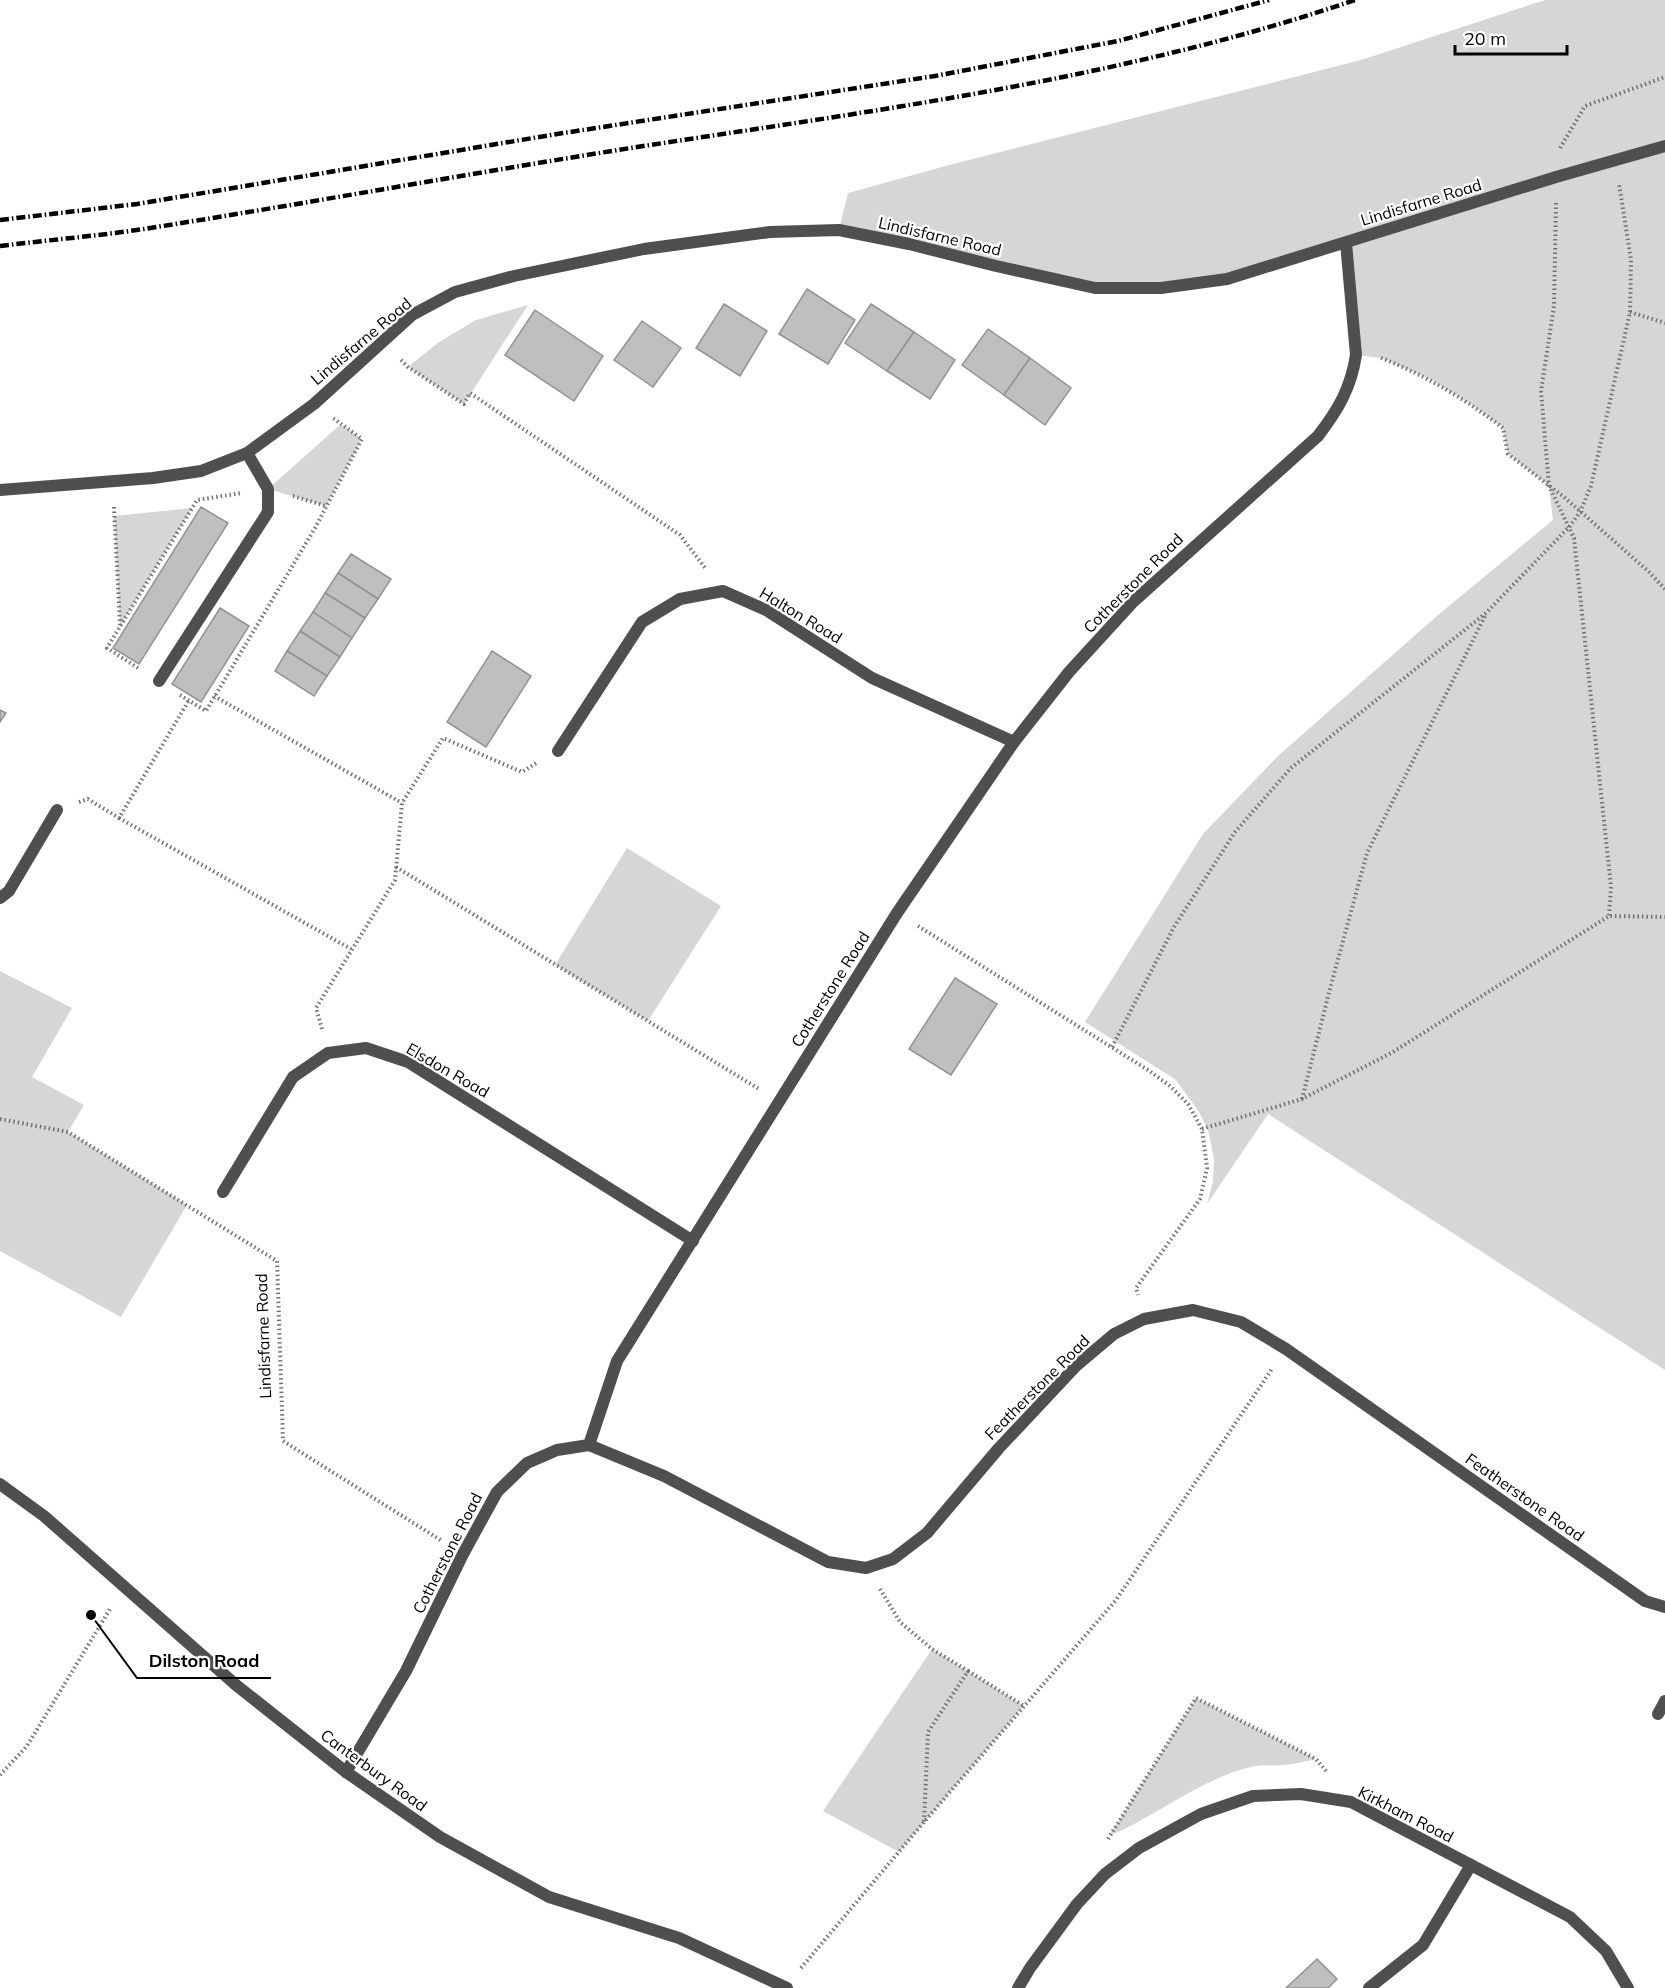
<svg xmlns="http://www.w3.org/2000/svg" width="1665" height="1988" font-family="Mulish,sans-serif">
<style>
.green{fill:#d6d6d6}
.building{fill:#bfbfbf;stroke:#939393;stroke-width:1.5}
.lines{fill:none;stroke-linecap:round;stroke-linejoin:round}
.path{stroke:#717171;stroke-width:4;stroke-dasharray:1.5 3;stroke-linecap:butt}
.service{stroke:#4f4f4f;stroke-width:12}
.minor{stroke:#4f4f4f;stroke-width:12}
.rail{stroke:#000;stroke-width:4.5;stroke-dasharray:9 3 1.5 3;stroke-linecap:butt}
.labels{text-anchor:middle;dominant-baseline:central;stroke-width:4.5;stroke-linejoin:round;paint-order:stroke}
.street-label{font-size:16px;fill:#000;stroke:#fff}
.leader{fill:none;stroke:#000;stroke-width:2}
.callout-dot{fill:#000;stroke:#fff;stroke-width:2}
.callout-label{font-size:18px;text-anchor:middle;font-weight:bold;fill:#000;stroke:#fff;stroke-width:4.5;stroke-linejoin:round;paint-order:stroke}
</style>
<rect width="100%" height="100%" fill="#fff"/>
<g class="green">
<path d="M1545 0H1665V1370L1268 1114 1207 1204 1213 1182 1214 1159 1208 1130 1199 1112 1176 1080 1085 1022 1203 834 1278 756 1438 615 1553 520 1549 486 1508 454 1503 428 1478 409 1430 379 1381 358 1356 355 1346 243 1227 279 1095 288 839 230 848 193 953 164 1361 60Z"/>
<path d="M528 305 464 404 408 367 439 342 476 320Z"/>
<path d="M341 424 362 439 326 506 268 489Z"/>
<path d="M192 508 120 626 114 516Z"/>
<path d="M627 848 721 906 648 1021 555 965Z"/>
<path d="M0 971 72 1008 32 1077 84 1105 68 1132 187 1205 121 1317 0 1251Z"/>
<path d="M932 1649 1024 1706 899 1852 823 1811Z"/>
<path d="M1196 1698 1316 1759C1306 1761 1295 1764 1284 1765 1273 1766 1262 1764 1251 1767 1200 1779 1157 1816 1109 1836Z"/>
</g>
<g class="building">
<path d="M807 289 855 320 828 364 779 334Z"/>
<path d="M724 304 767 331 740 376 696 348Z"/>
<path d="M871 304 914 332 887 371 845 343Z"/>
<path d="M535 310 603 356 574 401 505 355Z"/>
<path d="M642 321 681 348 653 387 614 360Z"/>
<path d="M988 329 1030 358 1004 395 962 365Z"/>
<path d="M914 332 955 360 930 399 887 371Z"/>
<path d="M1030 358 1071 388 1045 425 1004 395Z"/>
<path d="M201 507 228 523 139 664 113 648Z"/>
<path d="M351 554 391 579 378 599 338 573Z"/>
<path d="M338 573 378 599 365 618 325 593Z"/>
<path d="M325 593 365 618 352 638 313 612Z"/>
<path d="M220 608 249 626 201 702 172 684Z"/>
<path d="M313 612 352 638 340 657 300 631Z"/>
<path d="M300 631 340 657 327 676 287 651Z"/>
<path d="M287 651 327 676 314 696 275 671Z"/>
<path d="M492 651 531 676 486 747 447 722Z"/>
<path d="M0 710 6 713 0 722Z"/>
<path d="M955 978 997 1004 951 1075 909 1049Z"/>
<path d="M1317 1959 1337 1979 1328 1988H1286Z"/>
</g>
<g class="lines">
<g class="path">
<path d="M1560 148 1585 106 1665 77"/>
<path d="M1556 203 1554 306 1541 391 1549 486 1574 538 1611 887 1609 916"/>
<path d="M1630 312 1665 323"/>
<path d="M1381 358C1425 375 1465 399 1503 428L1508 454 1564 497 1648 571 1665 589"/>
<path d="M401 360 408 367 464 404 470 393 680 535 706 569"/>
<path d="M293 496 326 506"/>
<path d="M114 507 120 625"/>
<path d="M138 668 107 648 197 500 242 493"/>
<path d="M180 695 206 711 315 528 362 439 333 418"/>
<path d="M214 696 402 803"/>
<path d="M79 802 88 799 119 818 189 700"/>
<path d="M119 818 351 949"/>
<path d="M396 867 759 1089"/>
<path d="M918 926 1148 1070 1170 1086 1188 1104 1202 1129 1207 1168 1200 1199 1136 1288 1138 1295"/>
<path d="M322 1029 316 1008 395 880 402 803 443 738 522 772 538 762"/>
<path d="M1112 1047 1174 927 1235 832 1291 768 1486 613 1570 526 1580 512 1591 486 1630 312 1631 260 1619 184"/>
<path d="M1302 1099 1331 985 1367 853 1485 616"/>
<path d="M0 1119 68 1132 277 1261 283 1441 442 1541"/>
<path d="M1202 1129 1302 1099 1393 1052 1609 916 1665 917"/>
<path d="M880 1589 900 1622 932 1649 968 1671 928 1732 924 1822"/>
<path d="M968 1671 1024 1706"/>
<path d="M0 1775 27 1746 110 1609"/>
<path d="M1108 1839 1196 1698 1316 1759 1326 1771"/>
<path d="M801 1968 924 1822 1116 1600 1272 1369"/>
</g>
<g class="service">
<path d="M1658 1714 1665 1701"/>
<path d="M1369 1988 1423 1945 1471 1865"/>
</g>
<g class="minor">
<path d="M0 490 153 478 201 471 247 453 314 404 412 315 455 292 514 276 644 249 770 232 839 230 909 244 996 266 1095 288H1161L1227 279 1556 177 1665 146"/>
<path d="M159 681 268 512V489L247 453"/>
<path d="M558 751 642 622 680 599 723 591 766 610 872 678 1014 742"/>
<path d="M0 898 9 891 57 810"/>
<path d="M223 1192 293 1077 328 1053 366 1048 408 1062 693 1241"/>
<path d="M589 1445 664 1476 828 1562 866 1568 893 1559 927 1533 999 1448 1076 1366 1114 1334 1144 1319 1193 1310 1241 1322 1286 1349 1645 1601 1665 1607"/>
<path d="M0 1484 44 1516 236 1685 346 1772 440 1837 549 1897 679 1938 787 1988"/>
<path d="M346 1772 406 1671 463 1554 497 1492 527 1463 557 1450 589 1445 617 1361 897 913 1014 742 1069 672 1133 602 1318 436C1338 410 1351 388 1356 355L1346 243"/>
<path d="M1018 1988 1030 1968 1077 1904 1105 1874 1139 1848 1201 1814 1253 1796 1301 1794 1351 1802 1570 1917 1606 1951 1628 1988"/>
</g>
<g class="rail">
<path d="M0 220 137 204 557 134 935 76 1118 41 1269 0"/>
<path d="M0 246C48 240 97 236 144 229 309 203 472 173 637 147 878 110 1123 79 1355 0"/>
</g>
</g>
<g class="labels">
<g class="street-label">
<text transform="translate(1421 202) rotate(-17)">Lindisfarne Road</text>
<text transform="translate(940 236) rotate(13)">Lindisfarne Road</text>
<text transform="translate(361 341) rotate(-40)">Lindisfarne Road</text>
<text transform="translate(1133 583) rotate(-45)">Cotherstone Road</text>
<text transform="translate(801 615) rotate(31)">Halton Road</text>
<text transform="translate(830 989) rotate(-58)">Cotherstone Road</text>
<text transform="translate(448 1070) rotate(30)">Elsdon Road</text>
<text transform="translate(263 1336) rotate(-92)">Lindisfarne Road</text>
<text transform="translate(1037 1387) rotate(-45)">Featherstone Road</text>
<text transform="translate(1525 1497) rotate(35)">Featherstone Road</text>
<text transform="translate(447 1553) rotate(-63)">Cotherstone Road</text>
<text transform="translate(374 1770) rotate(36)">Canterbury Road</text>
<text transform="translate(1406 1814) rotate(27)">Kirkham Road</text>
</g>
</g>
<path class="leader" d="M91 1615L137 1678H271"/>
<circle class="callout-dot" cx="91" cy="1615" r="6"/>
<g class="callout-label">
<text x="204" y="1667">Dilston Road</text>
</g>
<path d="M1455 45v9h112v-9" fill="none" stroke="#000000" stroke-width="3"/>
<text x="1464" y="45" font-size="18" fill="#000000" stroke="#ffffff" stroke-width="4.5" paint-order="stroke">20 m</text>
</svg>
